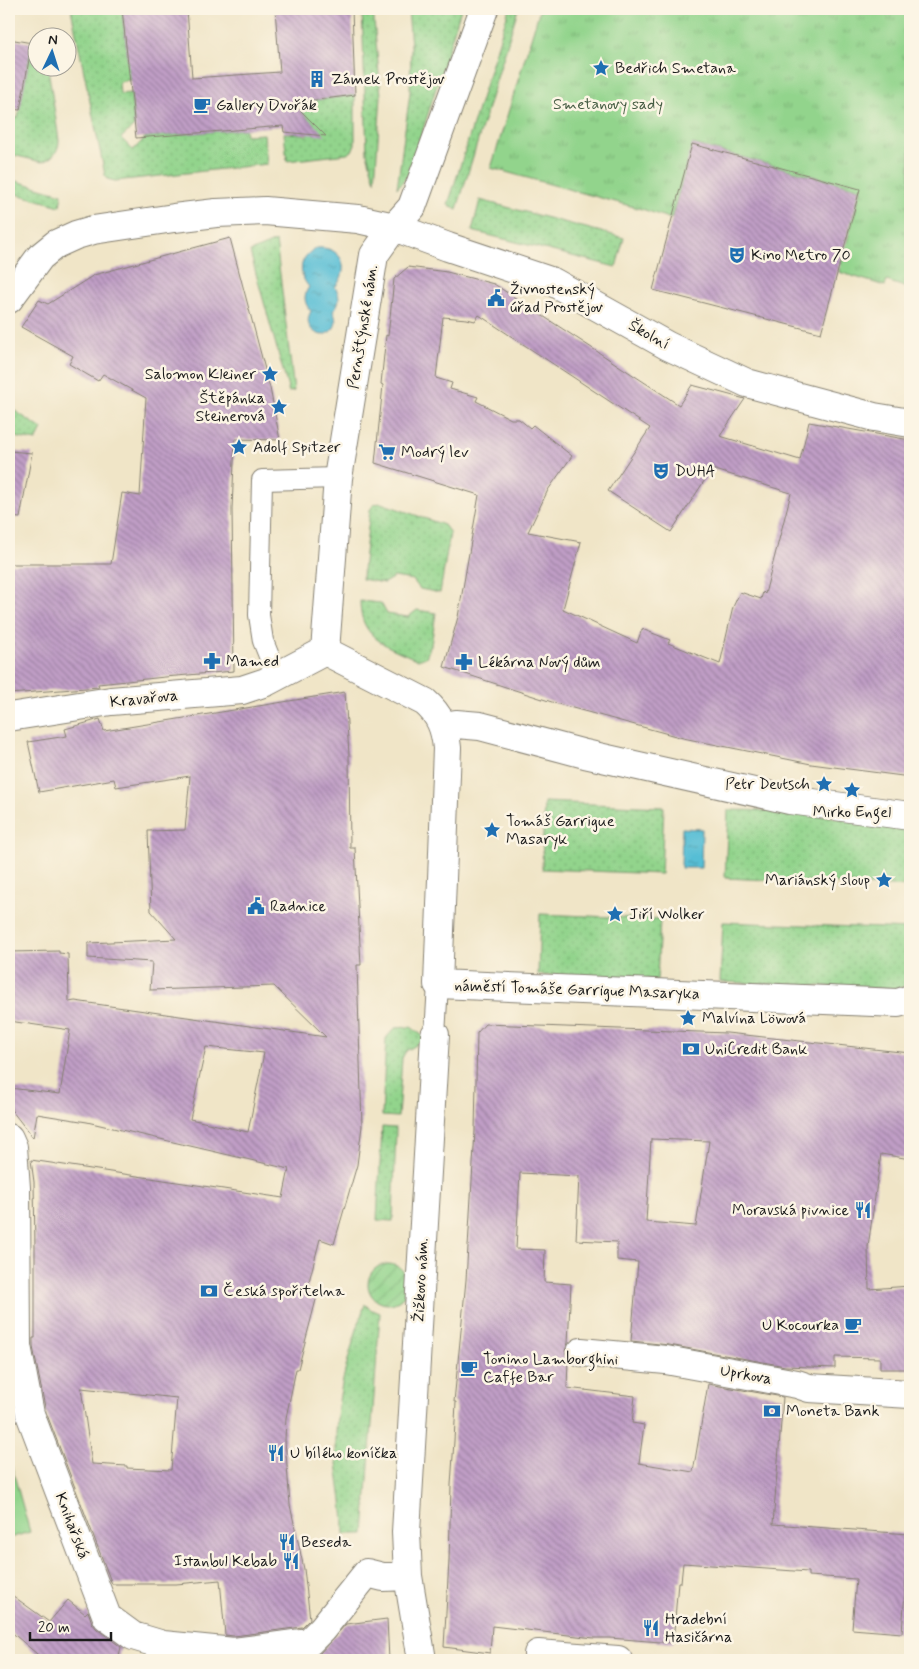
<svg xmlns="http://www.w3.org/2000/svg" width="919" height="1669" font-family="Mynerve,sans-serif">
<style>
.grass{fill:url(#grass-dots);stroke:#577854}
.park{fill:url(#park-tufts);stroke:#577854}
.garden{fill:url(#garden-furrows);stroke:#577854}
.pitch{fill:#92d48c;stroke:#577854}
.water{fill:url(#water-ripples);stroke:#3a6d78}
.building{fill:url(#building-back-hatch);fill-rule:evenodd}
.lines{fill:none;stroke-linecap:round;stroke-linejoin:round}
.pedestrian-casing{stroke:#868072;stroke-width:22}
.minor-casing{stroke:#868072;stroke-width:30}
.pedestrian{stroke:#fff;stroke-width:20}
.minor{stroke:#fff;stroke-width:28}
.labels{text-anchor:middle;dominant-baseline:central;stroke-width:5;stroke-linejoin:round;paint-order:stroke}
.poi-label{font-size:16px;fill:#1c1c1c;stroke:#fcf5e5;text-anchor:start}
.park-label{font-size:16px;fill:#455c43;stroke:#fcf5e5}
.street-label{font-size:16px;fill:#1c1c1c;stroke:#fcf5e5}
</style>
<defs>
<pattern id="grass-dots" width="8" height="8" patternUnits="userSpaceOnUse" patternTransform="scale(1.25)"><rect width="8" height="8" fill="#92d48c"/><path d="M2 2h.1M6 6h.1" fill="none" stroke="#7db578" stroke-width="1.8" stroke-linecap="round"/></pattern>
<pattern id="park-tufts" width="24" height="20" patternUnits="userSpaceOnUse" patternTransform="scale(1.25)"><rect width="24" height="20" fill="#92d48c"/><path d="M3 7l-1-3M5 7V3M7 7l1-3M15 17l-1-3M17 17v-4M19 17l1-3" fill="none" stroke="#7db578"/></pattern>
<pattern id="garden-furrows" width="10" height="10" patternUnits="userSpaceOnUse" patternTransform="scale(1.25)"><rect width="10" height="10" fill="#92d48c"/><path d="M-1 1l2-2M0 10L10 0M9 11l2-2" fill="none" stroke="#7db578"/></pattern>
<pattern id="water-ripples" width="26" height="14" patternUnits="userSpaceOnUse" patternTransform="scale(1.25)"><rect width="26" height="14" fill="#57bed5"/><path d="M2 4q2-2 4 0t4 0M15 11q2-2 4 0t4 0" fill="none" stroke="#479aac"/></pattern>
<pattern id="building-back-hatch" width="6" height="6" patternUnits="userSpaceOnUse" patternTransform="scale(1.25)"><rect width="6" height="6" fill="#c09ec6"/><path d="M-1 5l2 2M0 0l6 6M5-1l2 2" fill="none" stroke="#9b80a0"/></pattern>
</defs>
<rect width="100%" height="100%" fill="#fcf5e5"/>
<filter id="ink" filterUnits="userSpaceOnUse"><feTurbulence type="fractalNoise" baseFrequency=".02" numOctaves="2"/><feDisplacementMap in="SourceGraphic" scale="10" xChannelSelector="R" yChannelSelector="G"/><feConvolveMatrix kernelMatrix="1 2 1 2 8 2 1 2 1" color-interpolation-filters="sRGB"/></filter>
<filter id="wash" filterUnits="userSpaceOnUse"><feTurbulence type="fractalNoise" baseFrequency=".0096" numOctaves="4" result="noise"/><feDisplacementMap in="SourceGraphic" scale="20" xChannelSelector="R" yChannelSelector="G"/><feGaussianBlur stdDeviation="1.12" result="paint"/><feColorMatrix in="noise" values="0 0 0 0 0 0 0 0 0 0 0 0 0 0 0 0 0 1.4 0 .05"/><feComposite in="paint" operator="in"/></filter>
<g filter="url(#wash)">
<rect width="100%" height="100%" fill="#f0e5c7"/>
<path class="grass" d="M71,9H122L130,80L119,82L120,94L131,93L134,126L121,138L133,150L146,137L245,129L246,135L264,134L267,164L115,181L107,179L105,175Z
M362,9H373L381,96L375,181L367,153Z
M408,9H461L409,174L397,188L410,93L411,46Z
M509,9H518L457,209L448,205Z
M32,43L37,44L38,68H48L59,140C59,151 53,158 42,162L9,154V117L18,118Z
M355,95V144L352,151L347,154L287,161L284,133L304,134L306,136L315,125L303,113L302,102Z
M9,179L62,194L60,206L9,192Z
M480,200L624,238L616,267L472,231Z
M276,241L294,391L289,392L250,252Z
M9,407L42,429L36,441L9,436Z
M381,503L444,525L450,533L440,593L420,589L413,580L394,577L384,583L362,579L370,510L374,504Z
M360,601L381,603L387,614L408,617L417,610L436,613L431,645L426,657L418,660C388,646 360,640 360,601Z
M544,802L664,807L661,874L542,869Z
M728,810L791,811L910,829V887L725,878Z
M540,914L660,919L657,980L538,975Z
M723,922L910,929V984L896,989L720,982Z
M411,1027L423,1036V1041L406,1051L402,1058L398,1117L382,1116L386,1038L395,1028Z
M382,1127L396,1128L393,1221L377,1220Z
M365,1304L370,1309L380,1313L364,1534H344C345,1502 335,1471 336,1438C336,1392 351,1348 365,1304Z"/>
<path class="park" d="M540,9H910V289L887,281L885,286L839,272L861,189L693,144L671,219L645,210L491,168Z"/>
<path class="garden" d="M368 1284a20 20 0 1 1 40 0a20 20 0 1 1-40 0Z"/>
<path class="pitch" d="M9,1457L30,1532L9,1538Z"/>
<path class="water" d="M317,248C341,246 352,268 335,287C341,296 340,303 333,311C339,323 335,332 322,335C309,332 305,322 311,311C304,304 303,295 309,287C297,273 299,256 317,248Z
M682,828L702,829L701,868H681Z"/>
<g id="blocks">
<path class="building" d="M122,9H187L192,78L280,72L275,9H352L355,95L293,103L326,136L284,132L283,126L136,138Z
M9,39L32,43L20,110L9,109Z
M692,144L860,189L821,333L653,290Z
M230,238L270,388L280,440L235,439L232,509L234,671L165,677L98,684L99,687L9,694V564H111L122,493L140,496L146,398L103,374L98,381L69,364L73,356L21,327L39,300L48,304L94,275Z
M408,267L447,272L494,284L679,405L692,385L745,399L720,436L800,460L809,422L910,440V777L811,764L683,738L558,704L444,667L458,617L479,495L375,463L383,385L381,384L386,335L388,336L394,279ZM479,315L650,428L608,491L671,532L712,469L791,493L765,594L763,592L761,599L740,592L733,607L720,664L668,643L670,640L642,629L637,643L563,609L581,542L528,532L548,490L572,456L533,425L530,428L519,419H511L476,401L478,397L450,389L452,383L436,378L443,317L467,319L475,321Z
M9,451L32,453L20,518L9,517Z
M345,692L349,755L350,848H355L361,965H357L362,1126L357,1165L334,1244L320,1239L306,1293L317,1296L298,1369H296L286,1418L285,1440L290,1505L304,1569L310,1619L302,1627L234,1636L225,1635L220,1580L176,1584H112L46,1412L33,1347V1338H35V1248L34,1182L31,1160L283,1198L289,1169L87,1122L37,1114L33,1138L9,1107V1088L60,1094L70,1030L9,1021V952L59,951V953L68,954L69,1002L75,1001L326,1037L274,986L150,990L152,962L88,958V943L176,939L151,911L148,831L185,830L190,776L116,787L114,779L39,792L28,742L67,736L65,729L100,719L104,731ZM206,1047L264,1053L248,1132L190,1119ZM81,1388L177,1398L171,1470L127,1468V1466L92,1464Z
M485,1024L727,1033L910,1053V1159L881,1154L868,1247L869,1289L910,1286V1369H880V1358L835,1357V1368L785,1366L669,1345L631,1341L638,1262L617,1260V1242L576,1240L579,1176L520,1173L516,1249L545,1250L544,1282L571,1284L568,1343L565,1351L568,1360L567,1388L635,1396L632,1423L644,1425L639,1463L693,1472L708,1384L783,1397L773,1524L909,1534L902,1633L852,1629L856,1579L808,1576V1572L683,1563L681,1582H678L673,1643L610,1638H594L492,1626L490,1653L444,1647L449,1561L451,1485L454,1441L456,1402H454L466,1280L475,1131L477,1033ZM651,1139L709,1141L696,1226L646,1222Z
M9,1593L49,1622L68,1600L85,1614L88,1611L92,1623L97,1629L121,1647L118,1660H44L9,1630Z
M387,1619L389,1660H290L311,1657L320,1653L346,1624Z"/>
</g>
</g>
<g filter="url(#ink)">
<use href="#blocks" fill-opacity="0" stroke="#868072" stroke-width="1"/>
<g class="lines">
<g class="pedestrian-casing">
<path id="pedestrian" d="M277,676L263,641L259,615L262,480L338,478
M435,1035L438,984"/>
</g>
<g class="minor-casing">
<path id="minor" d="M9,299L40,257L56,244L76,235L93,230L174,218L216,213L265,211L358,219L394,227L448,247L553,282L668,346L747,383L874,417L910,423
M325,651L425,702C440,715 445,728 447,748L438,984L898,1003L910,999
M325,651L338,478L374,255L394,227L412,207L484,9
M9,717L111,701L242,690L266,682L325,651
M444,726L456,724L480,726L585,754L790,800L910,816
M9,1138L13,1147L16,1188L17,1346L30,1414L107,1617L133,1636L163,1645L234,1652L309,1642L322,1629L367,1573L383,1577L408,1576
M581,1352L666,1360L797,1384L809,1388L910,1394
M538,1654L618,1660
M422,1660L408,1576L406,1532L435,1035"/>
</g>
<use href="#pedestrian" class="pedestrian"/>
<use href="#minor" class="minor"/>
</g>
</g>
<defs>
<g id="sight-bare" transform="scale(1.35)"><path d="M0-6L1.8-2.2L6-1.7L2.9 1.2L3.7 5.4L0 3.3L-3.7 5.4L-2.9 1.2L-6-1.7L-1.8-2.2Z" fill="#1f6fb2" stroke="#fcf5e5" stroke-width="2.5" paint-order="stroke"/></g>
<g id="building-bare" transform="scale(1.35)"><path d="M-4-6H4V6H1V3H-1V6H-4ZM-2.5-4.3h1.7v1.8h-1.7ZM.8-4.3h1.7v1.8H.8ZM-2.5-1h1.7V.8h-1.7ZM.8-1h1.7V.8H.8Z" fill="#1f6fb2" stroke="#fcf5e5" stroke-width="2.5" paint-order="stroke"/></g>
<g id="cafe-bare" transform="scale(1.35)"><path d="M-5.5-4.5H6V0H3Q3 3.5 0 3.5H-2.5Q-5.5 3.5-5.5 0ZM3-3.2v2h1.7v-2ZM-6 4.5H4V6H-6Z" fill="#1f6fb2" stroke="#fcf5e5" stroke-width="2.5" paint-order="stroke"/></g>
<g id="theatre-bare" transform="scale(1.35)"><path d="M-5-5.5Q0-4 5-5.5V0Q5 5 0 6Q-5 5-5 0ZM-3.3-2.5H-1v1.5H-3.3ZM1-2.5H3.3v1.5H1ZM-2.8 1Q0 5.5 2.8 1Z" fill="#1f6fb2" stroke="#fcf5e5" stroke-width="2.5" paint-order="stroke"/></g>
<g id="civic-bare" transform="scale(1.35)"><path d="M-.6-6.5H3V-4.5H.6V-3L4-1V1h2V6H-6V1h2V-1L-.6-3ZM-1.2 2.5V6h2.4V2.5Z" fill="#1f6fb2" stroke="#fcf5e5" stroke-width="2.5" paint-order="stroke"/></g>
<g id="supermarket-bare" transform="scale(1.35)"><path d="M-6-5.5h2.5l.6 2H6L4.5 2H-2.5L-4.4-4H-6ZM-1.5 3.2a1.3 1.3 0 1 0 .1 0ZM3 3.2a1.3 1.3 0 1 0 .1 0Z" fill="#1f6fb2" stroke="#fcf5e5" stroke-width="2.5" paint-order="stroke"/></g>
<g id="pharmacy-bare" transform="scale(1.35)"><path d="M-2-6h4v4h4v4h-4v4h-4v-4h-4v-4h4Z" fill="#1f6fb2" stroke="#fcf5e5" stroke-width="2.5" paint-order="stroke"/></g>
<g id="bank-bare" transform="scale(1.35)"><path d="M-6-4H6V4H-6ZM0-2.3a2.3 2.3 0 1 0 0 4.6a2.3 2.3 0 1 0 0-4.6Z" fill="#1f6fb2" stroke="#fcf5e5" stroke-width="2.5" paint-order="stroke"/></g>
<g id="restaurant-bare" transform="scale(1.35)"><path d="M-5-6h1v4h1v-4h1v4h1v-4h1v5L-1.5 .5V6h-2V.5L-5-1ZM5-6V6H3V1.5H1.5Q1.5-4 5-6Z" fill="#1f6fb2" stroke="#fcf5e5" stroke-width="2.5" paint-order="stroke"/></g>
</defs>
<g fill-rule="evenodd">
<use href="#sight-bare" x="601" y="68"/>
<use href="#building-bare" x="317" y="79"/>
<use href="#cafe-bare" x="202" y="105"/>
<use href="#theatre-bare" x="737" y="255"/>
<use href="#civic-bare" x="496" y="298"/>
<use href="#sight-bare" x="270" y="374"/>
<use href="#sight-bare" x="279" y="407"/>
<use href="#sight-bare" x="239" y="447"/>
<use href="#supermarket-bare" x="387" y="452"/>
<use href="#theatre-bare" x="661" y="471"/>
<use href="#pharmacy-bare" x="212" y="661"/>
<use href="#pharmacy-bare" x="464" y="662"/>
<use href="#sight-bare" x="824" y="784"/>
<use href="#sight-bare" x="852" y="790"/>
<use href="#sight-bare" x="492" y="830"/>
<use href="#sight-bare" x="884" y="880"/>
<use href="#civic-bare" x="256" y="906"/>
<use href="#sight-bare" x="615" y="914"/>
<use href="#sight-bare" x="688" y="1018"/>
<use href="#bank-bare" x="691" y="1049"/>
<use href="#restaurant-bare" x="863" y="1210"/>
<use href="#bank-bare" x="209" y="1291"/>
<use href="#cafe-bare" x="853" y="1325"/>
<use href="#cafe-bare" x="469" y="1368"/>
<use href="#bank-bare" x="772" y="1411"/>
<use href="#restaurant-bare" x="276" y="1453"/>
<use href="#restaurant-bare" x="287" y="1542"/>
<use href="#restaurant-bare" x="291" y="1561"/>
<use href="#restaurant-bare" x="651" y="1628"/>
</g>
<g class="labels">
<g class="poi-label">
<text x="615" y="68">Bedřich Smetana</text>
<text x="331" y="79">Zámek Prostějov</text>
<text x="216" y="105">Gallery Dvořák</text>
<text x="751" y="255">Kino Metro 70</text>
<text x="510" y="289">Živnostenský<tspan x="510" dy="18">úřad Prostějov</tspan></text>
<text x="256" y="374" text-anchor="end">Salomon Kleiner</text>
<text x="265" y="398" text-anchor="end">Štěpánka<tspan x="265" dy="18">Steinerová</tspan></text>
<text x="253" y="447">Adolf Spitzer</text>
<text x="401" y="452">Modrý lev</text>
<text x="675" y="471">DUHA</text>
<text x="226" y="661">Mamed</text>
<text x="478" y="662">Lékárna Nový dům</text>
<text x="810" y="784" text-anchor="end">Petr Deutsch</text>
<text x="852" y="812" text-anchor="middle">Mirko Engel</text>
<text x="506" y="821">Tomáš Garrigue<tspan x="506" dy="18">Masaryk</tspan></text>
<text x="870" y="880" text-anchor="end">Mariánský sloup</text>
<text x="270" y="906">Radnice</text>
<text x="629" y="914">Jiří Wolker</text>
<text x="702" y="1018">Malvína Löwová</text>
<text x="705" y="1049">UniCredit Bank</text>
<text x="849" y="1210" text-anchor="end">Moravská pivnice</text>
<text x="223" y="1291">Česká spořitelna</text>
<text x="839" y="1325" text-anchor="end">U Kocourka</text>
<text x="483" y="1359">Tonino Lamborghini<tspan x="483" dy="18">Caffe Bar</tspan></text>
<text x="786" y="1411">Moneta Bank</text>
<text x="290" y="1453">U bílého koníčka</text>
<text x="301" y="1542">Beseda</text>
<text x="277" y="1561" text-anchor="end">Istanbul Kebab</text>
<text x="665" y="1619">Hradební<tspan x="665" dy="18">Hasičárna</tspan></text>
</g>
<g class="park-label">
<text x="608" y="104">Smetanovy sady</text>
</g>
<g class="street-label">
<text transform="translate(363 327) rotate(-81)">Pernštýnské nám.</text>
<text transform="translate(649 335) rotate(29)">Školní</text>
<text transform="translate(144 699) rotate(-6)">Kravařova</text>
<text transform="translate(577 990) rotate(2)">náměstí Tomáše Garrigue Masaryka</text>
<text transform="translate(421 1280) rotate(-87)">Žižkovo nám.</text>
<text transform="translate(746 1375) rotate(10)">Uprkova</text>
<text transform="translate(72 1526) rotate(69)">Knihařská</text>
</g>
</g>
<rect width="919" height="1669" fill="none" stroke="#fcf5e5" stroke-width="30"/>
<g transform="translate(52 52) rotate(4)"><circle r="24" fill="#fcf5e5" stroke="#a29e95"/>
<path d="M0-4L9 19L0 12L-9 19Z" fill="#1f6fb2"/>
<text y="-8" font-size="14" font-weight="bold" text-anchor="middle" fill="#1c1c1c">N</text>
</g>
<path d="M30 1632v8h81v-8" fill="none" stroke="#1c1c1c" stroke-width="2.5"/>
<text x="38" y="1632" font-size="15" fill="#1c1c1c" stroke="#fcf5e5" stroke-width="4" paint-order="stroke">20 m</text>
</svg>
